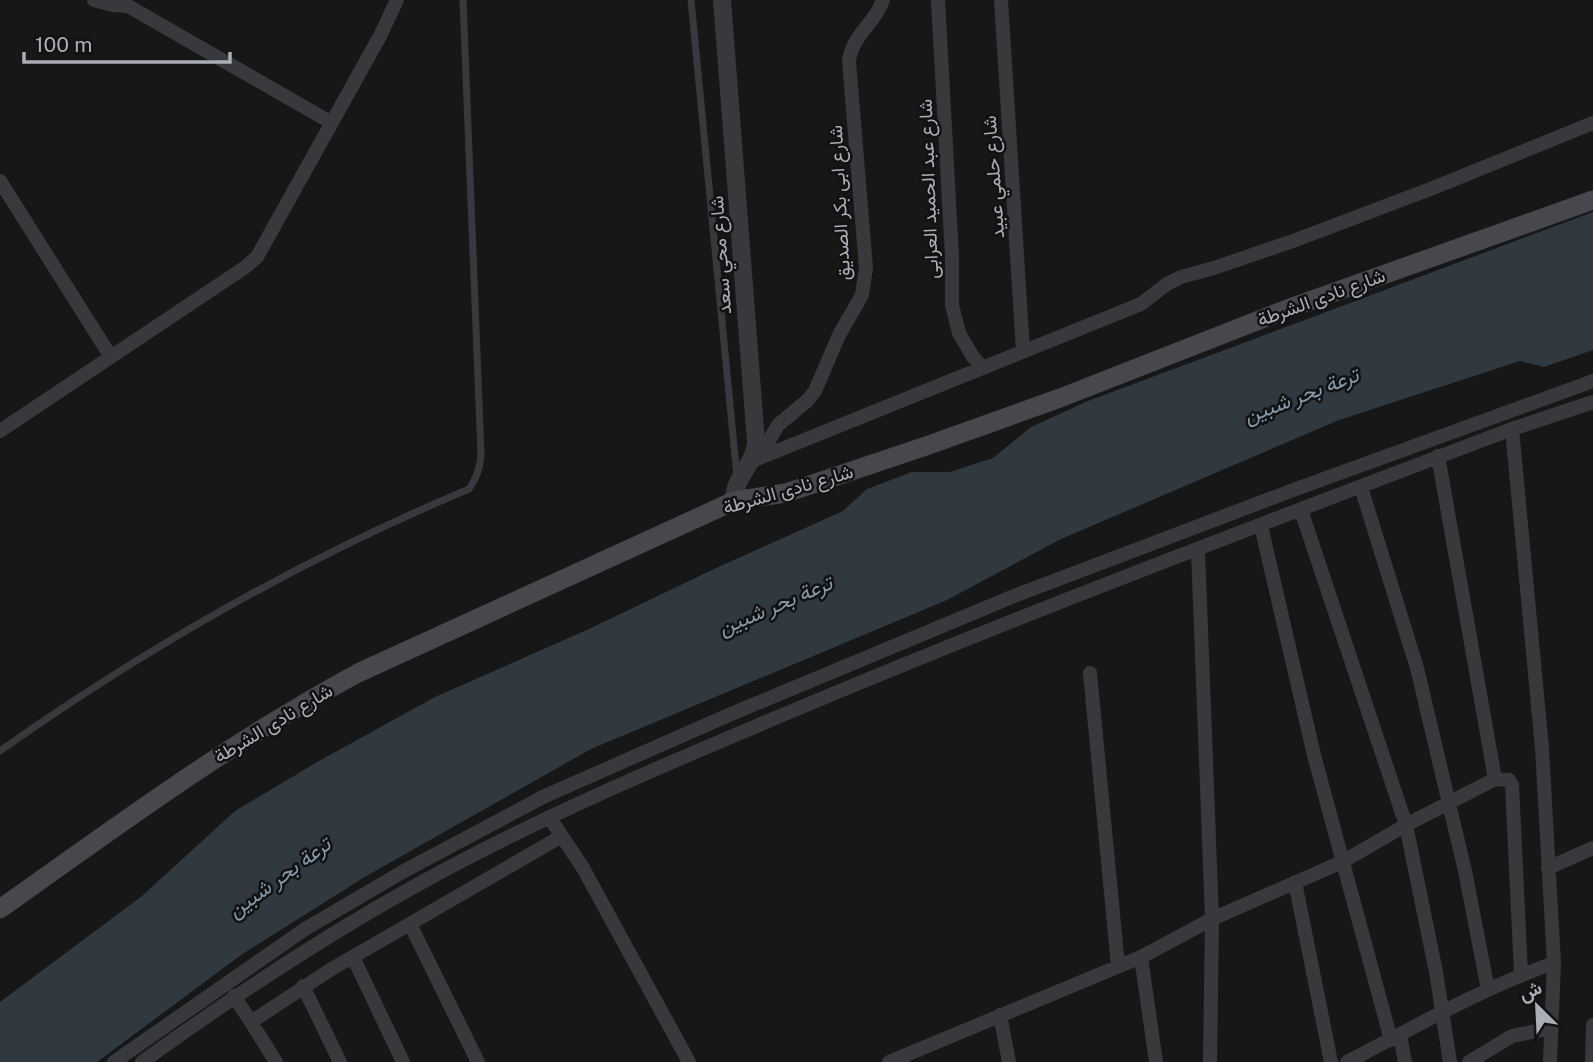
<svg xmlns="http://www.w3.org/2000/svg" width="1593" height="1062" font-family="'Public Sans',Vazirmatn,sans-serif">
<style>
.water{fill:#313940}
.lines{fill:none;stroke-linecap:round;stroke-linejoin:round}
.service{stroke:#38393d;stroke-width:7}
.minor{stroke:#38393d;stroke-width:14}
.tertiary{stroke:#38393d;stroke-width:18}
.secondary{stroke:#46484d;stroke-width:19}
.labels{text-anchor:middle;dominant-baseline:central;stroke-width:5;stroke-linejoin:round;paint-order:stroke}
.street-label{font-size:19px;fill:#aaaeb7;stroke:#121213}
.water-label{font-size:21px;font-style:italic;fill:#859bae;stroke:#121213}
</style>
<rect width="100%" height="100%" fill="#171718"/>
<path class="water" d="M1593,212V350L1544,367L1520,361L1339,420L1061,539L947,600L591,749L363,878L241,955L97,1062H0V1002L142,896L235,811L319,761L435,697L589,629L714,569L843,511L867,489L912,472H950L993,458L1031,427L1088,401Z"/>
<g class="lines">
<path class="service" d="M691,0L737,477
M0,751C146,648 304,558 469,489C477,477 480,468 481,454L463,0"/>
<path class="minor" d="M94,0L112,5L128,6L332,123
M938,0L952,256V305L959,333L973,357L983,368
M1001,0L1023,351
M0,181L111,357
M1512,429L1542,748L1554,963L1550,1062
M0,431L244,268L257,257L380,36L397,0
M1438,456L1495,779L1509,780L1512,785L1521,974
M754,459L767,444L778,425L808,400L815,391L839,335L862,295L866,268L849,61C852,35 875,24 883,0
M752,461L1141,304L1167,284L1181,277L1214,268L1293,241L1433,188L1593,123
M1361,487L1417,668L1465,871L1488,990
M1301,510L1406,825L1436,972L1450,1062
M1261,526L1314,755L1391,1040
M1198,550L1212,919L1210,1062
M1090,673L1118,966
M549,817L583,868L689,1062
M1548,868L1593,848
M1295,882L1331,1062
M410,924L478,1062
M353,957L403,1062
M1141,957L1156,1062
M303,986L340,1062
M234,996L251,1022L330,970L562,836
M1000,1015L1009,1062
M251,1022L276,1062
M1400,1035L1405,1062
M114,1062L305,929L404,871L545,796L731,714L1014,596L1296,489L1593,381
M142,1062C231,998 321,938 417,885C541,816 673,761 804,706C1037,608 1275,519 1512,429L1593,402
M889,1062L1141,957L1212,919L1342,862L1406,825L1495,779
M1347,1062C1415,1027 1482,988 1554,963
M1469,1062L1512,1036L1551,1028
M1592,1062L1593,1025"/>
<path class="tertiary" d="M722,0L756,442C755,465 733,478 734,501"/>
<path class="secondary" d="M0,909C117,826 232,741 358,673L734,501L786,493L926,446L1060,398L1290,308L1593,200"/>
</g>
<g class="labels">
<g class="street-label">
<text transform="translate(993 177) rotate(-94)">شارع حلمي عبيد</text>
<text transform="translate(928 189) rotate(-92)">شارع عبد الحميد العرابى</text>
<text transform="translate(839 203) rotate(-93)">شارع ابى بكر الصديق</text>
<text transform="translate(720 255) rotate(-94)">شارع محي سعد</text>
<text transform="translate(1321 297) rotate(-20)">شارع نادى الشرطة</text>
<text transform="translate(788 489) rotate(-16)">شارع نادى الشرطة</text>
<text transform="translate(273 723) rotate(-31)">شارع نادى الشرطة</text>
</g>
<g class="water-label">
<text transform="translate(1301 395) rotate(-21)">ترعة بحر شبين</text>
<text transform="translate(775 605) rotate(-23)">ترعة بحر شبين</text>
<text transform="translate(279 877) rotate(-36)">ترعة بحر شبين</text>
</g>
</g>
<g transform="translate(1537 1006) rotate(336)" stroke="#121213" stroke-width="5" paint-order="stroke">
<path d="M0-5L12 26L0 18L-12 26Z" fill="#aaaeb7"/>
<text y="-10" font-size="19" font-weight="bold" text-anchor="middle" fill="#aaaeb7">ش</text>
</g>
<path d="M24 52v10h206v-10" fill="none" stroke="#aaaeb7" stroke-width="3.5"/>
<text x="35" y="52" font-size="21" fill="#aaaeb7" stroke="#121213" stroke-width="5" paint-order="stroke">100 m</text>
</svg>
